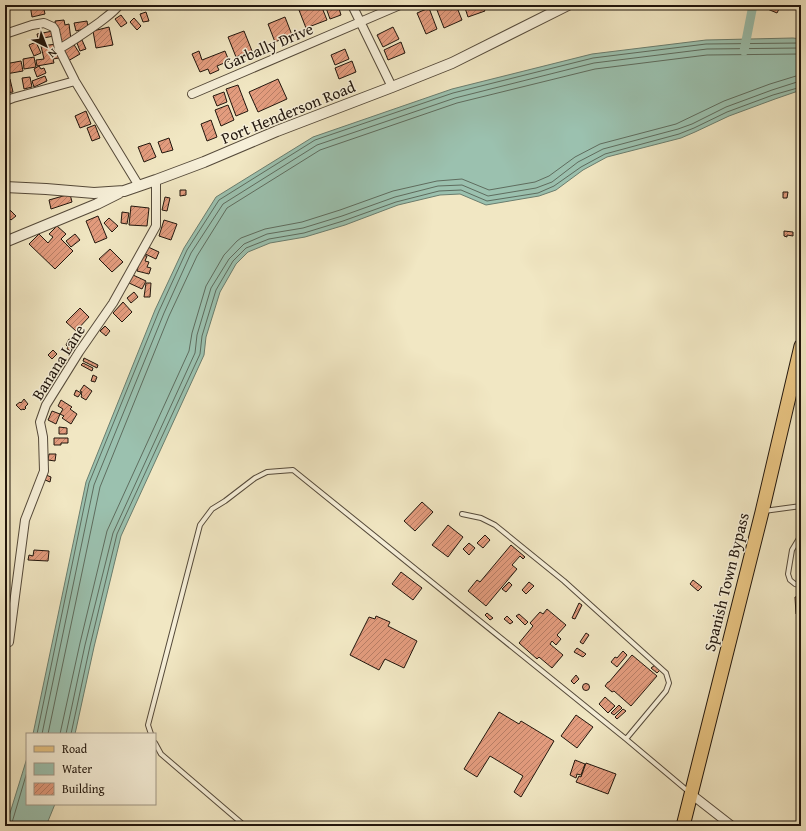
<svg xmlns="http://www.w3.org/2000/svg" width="806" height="831" font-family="'Gentium Book Plus',serif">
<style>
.water{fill:#9bc1af;stroke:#6a7d6e}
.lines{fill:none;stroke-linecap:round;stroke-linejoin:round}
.shore{stroke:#5e6c5e;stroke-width:1}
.canal{stroke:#9bc1af;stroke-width:9}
.building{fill:url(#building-hatch);stroke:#21160d}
.service-casing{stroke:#554a3a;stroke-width:6}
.minor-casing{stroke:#554a3a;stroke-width:10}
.tertiary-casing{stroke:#554a3a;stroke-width:12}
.primary-casing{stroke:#21160d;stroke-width:15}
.service{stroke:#f6efd8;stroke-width:4}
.minor{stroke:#f6efd8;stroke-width:8}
.tertiary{stroke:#f6efd8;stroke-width:10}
.primary{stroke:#e8c482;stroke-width:13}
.labels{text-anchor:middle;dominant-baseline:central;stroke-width:3;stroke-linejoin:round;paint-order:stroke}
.street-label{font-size:16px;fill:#21160d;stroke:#f6efd8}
</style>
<defs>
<pattern id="building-hatch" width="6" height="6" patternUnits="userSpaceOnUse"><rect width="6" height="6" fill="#e39c7e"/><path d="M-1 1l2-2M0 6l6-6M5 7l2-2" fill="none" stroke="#b87e66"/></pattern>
</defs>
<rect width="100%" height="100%" fill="#f1e7c3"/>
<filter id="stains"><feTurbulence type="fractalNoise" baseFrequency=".005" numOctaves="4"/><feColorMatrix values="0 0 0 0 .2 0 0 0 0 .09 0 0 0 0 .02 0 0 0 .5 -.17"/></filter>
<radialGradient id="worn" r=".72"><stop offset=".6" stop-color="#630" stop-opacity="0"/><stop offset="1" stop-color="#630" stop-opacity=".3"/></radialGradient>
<path class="water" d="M793,38L801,39V90L775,99L729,116L695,132L681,138L607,157L583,170L556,190L539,196L486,205L460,194L440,195L398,205L345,225L305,237L270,243L248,252L236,264L220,292L206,337L204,355L121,536L94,647L75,734H33L86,482L155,310L184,248L216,197L313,137L452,89L592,54L706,40Z
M27,758V804H55L46,826H6Z"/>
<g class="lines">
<path class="shore" d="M37,734L89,483L159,311L187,250L219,200L315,140L453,93L593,58L706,44L801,43
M42,734L94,485L164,313L191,253L223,204L317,145L455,98L594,63L707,49L801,48
M48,734L100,487L169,316L197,256L227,208L320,150L457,103L595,69L707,55L801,54
M60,734L80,643L107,531L189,351L192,333L206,286L224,255L237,241L241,238L265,229L302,222L340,210L393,191L437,181L462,179L489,190L535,182L549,176L575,157L600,144L676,124L724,101L770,84L796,76H801
M66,734L85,645L113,533L195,353L197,335L211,288L229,259L244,244L267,234L303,228L342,216L395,197L438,186L462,185L488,196L536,188L552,182L578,162L603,149L678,129L692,124L726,107L772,90L797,82H801
M71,734L90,646L117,534L200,354L202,336L216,290L233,261L246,248L269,239L304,233L343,221L396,202L439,191L461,190L487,201L538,193L554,186L581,167L605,154L679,134L694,128L727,112L773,95L801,87
M11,826L27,772"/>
<path class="canal" d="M744,51L753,5"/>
</g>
<path class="building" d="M30,5H43L45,14L32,17Z
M139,5H145L146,8L141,10Z
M297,5H321L327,20L306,28Z
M325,5H338L341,15L330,19Z
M435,5H456L462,20L444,28Z
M464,5H482L485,11L468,17Z
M766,5H781L777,13L765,8Z
M429,8L437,29L426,34L417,13Z
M146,12L149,21L143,22L140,14Z
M121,15L127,23L121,27L115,19Z
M285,17L292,35L275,42L268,24Z
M134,18L141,26L137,30L130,22Z
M64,20L65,25L69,24L71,40L59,44L55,21Z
M87,21L88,28L76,31L74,23Z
M109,27L113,45L96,48L93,31Z
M393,27L399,39L383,47L377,35Z
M53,31L54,36L38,39L37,34Z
M244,31L252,51L236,57L228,37Z
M82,40L86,49L80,51L77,43Z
M36,42L41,53L34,56L29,45Z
M401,42L405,53L388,60L384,50Z
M73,43L80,54L68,61L62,50Z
M57,44L59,58L53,59L54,63L37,66L36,60L44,59L41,46Z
M345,49L349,59L335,65L331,55Z
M199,51L202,60L225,51L229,61L217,66L219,70L210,74L208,69L200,72L192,54Z
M34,57L36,67L24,69L23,59Z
M21,61L23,71L6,74L5,64Z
M352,61L356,72L339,79L335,68Z
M39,66L41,69L44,68L46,73L37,77L34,69Z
M45,76L47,81L34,87L32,81Z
M30,77L32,87L24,89L22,78Z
M10,79L13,92L5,93V80Z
M278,79L287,99L258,112L249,92Z
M238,85L248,111L236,116L226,89Z
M224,92L227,102L217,106L213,96Z
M228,105L234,120L221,126L215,110Z
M86,111L91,124L80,128L75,116Z
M211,120L217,137L207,141L201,124Z
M95,125L100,138L92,141L87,128Z
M169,138L173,150L162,153L158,142Z
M150,143L156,157L144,162L138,147Z
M180,190H186V195L180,196Z
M783,192H788L787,198H783Z
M70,194L72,202L51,209L49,200Z
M165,197L170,198L167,211L162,210Z
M131,206L149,208L147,226L129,225Z
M9,209L16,216L11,220L5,214V213Z
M122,212L129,213L127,224L121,223Z
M98,216L107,238L95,243L86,221Z
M109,218L118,226L112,232L104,223Z
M164,220L177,224L171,240L159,236Z
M57,226L66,234L61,239L73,251L55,269L29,244L39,234L48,243L53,237L49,234Z
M784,231L793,232V236L787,235V237L784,236Z
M75,234L80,240L71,247L66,241Z
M146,246L159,252L156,259L143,253Z
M110,249L123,262L112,272L99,259Z
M141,255L147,256L145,261L149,262L147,267L151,268L149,274L137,271Z
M133,275L146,281L142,289L129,283Z
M146,283H151L150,297H144Z
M134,292L138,297L131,303L127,298Z
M123,302L132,312L122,322L113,313Z
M80,308L89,317L76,331L66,322Z
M105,326L110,331L106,336L100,331Z
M69,339L75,342L71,351L67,349L68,347L66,345Z
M53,350L57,354L52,359L48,355Z
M84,358L98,365L97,368L83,361Z
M83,363L93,368L92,371L81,365Z
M93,375L97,377L95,382L91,381Z
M84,385L92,391L86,400L81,397L82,395L81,394L82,392L80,391Z
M76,390L81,393L78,397L74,395Z
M24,399L28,404L25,407L26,408L24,410L23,409L21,410L16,405L20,402L21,403Z
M61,400L72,407L70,409L77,414L71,424L62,418L64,416L60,414L63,409L58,406Z
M52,411L60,414L56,424L48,420Z
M59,427L67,428V434H59Z
M54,438H68V443H61V445H54Z
M49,454H56L55,461L48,460Z
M46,475L51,477L50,482L45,480Z
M422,502L433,512L415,531L404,521Z
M448,525L463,537L448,557L432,545Z
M485,535L490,540L483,548L477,543Z
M469,543L475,548L469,555L463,549Z
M511,545L525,557L523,559L520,556L512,565L517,569L486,606L468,591L477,580L480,582Z
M34,550L49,551L48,561L28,560L29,555L33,556Z
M401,572L422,588L413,600L392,584Z
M693,580L702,587L698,591L690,584Z
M509,582L512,585L506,592L502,589Z
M529,582L534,586L526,594L522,590Z
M801,596V614H796L795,597Z
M579,603L582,605L575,619L572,618Z
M547,609L566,625L557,635L561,639L556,645L552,641L550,644L563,655L552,668L539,657L537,659L519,643L533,626L530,623L540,612L543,614Z
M487,613L493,618L490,620L485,615Z
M519,614L528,622L525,625L516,616Z
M376,616L390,622L388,626L417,641L404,668L385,659L379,670L350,655L369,617L375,619Z
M507,616L513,622L510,624L504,619Z
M586,633L589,635L583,644L580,642Z
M577,648L586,654L583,657L574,652Z
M623,651L627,655L617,667L611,662L615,657L617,658Z
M632,655L657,676L631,706L614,691L612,692L605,686L608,682H609Z
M655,665L660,670L657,673L651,668Z
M576,675L579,679L574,684L571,681Z
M582.5 687a3.5 3.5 0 1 1 7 0a3.5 3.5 0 1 1-7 0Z
M605,697L615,706L608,713L599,704Z
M619,705L622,708L614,715L611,713Z
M623,709L626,711L617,719L615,717Z
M499,712L519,724L521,721L554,741L521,797L514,792L523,776L490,756L477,777L464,769Z
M576,715L593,727L577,748L561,736Z
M575,760L585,764L581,775L577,774L576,778L570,775Z
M586,763L616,774L608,794L576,782L579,776L581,777Z
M707,823L719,824L718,826H706Z"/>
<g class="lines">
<g class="service-casing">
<path id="service" d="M764,511L801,506
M462,514L481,518L495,525L564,581L666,673L669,683L666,691L626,739
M801,535L792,550L788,574L790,580L795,584L801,586
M151,734L148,725L200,525L212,509L225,501L255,478L267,472L293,470L626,739L689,792
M155,743L161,754L245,826"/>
</g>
<g class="minor-casing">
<path id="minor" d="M352,5L392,87
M5,34L32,25L44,23L53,27L55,30L59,49L75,81L139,186
M59,49C73,41 86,32 100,22C106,17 114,12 119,5
M192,94L400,5
M5,101L13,98L75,81
M9,642L25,520L44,471L43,437L40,422L46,405L79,352L113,303L156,226V180
M691,794L732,826"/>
</g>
<g class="tertiary-casing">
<path id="tertiary" d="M5,187L46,189L94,193L124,191L156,180L204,162L277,131L392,87L452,63L568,5
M5,242L97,204L119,193"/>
</g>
<g class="primary-casing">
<path id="primary" d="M683,826L762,512L801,346"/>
</g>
<use href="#service" class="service"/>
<use href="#minor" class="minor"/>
<use href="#tertiary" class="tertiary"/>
<use href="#primary" class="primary"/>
</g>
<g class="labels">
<g class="street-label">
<text transform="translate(268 46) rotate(-23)">Garbally Drive</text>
<text transform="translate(288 112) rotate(-22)">Port Henderson Road</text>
<text transform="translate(58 362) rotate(-58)">Banana Lane</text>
<text transform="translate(726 582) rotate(-76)">Spanish Town Bypass</text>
</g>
</g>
<rect width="806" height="831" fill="none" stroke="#f1e7c3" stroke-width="20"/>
<rect x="6" y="6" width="794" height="819" fill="none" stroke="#21160d" stroke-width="2"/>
<rect x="10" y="10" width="786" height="811" fill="none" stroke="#21160d"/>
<rect x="26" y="733" width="130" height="72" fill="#f6efd8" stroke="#a19887"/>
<rect x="34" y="746" width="20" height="6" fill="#e8c482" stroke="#a19887"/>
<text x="62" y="753" font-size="12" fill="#21160d">Road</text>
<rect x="34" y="763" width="20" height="12" fill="#9bc1af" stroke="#a19887"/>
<text x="62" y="773" font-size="12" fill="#21160d">Water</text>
<rect x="34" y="783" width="20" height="12" fill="url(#building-hatch)" stroke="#a19887"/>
<text x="62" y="793" font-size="12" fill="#21160d">Building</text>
<g transform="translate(46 46) rotate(137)" stroke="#f6efd8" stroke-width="3" paint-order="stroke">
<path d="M0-3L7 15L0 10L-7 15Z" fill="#21160d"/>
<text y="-6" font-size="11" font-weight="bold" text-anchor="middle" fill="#21160d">N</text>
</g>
<rect width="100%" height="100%" filter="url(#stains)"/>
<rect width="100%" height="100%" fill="url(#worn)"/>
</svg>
